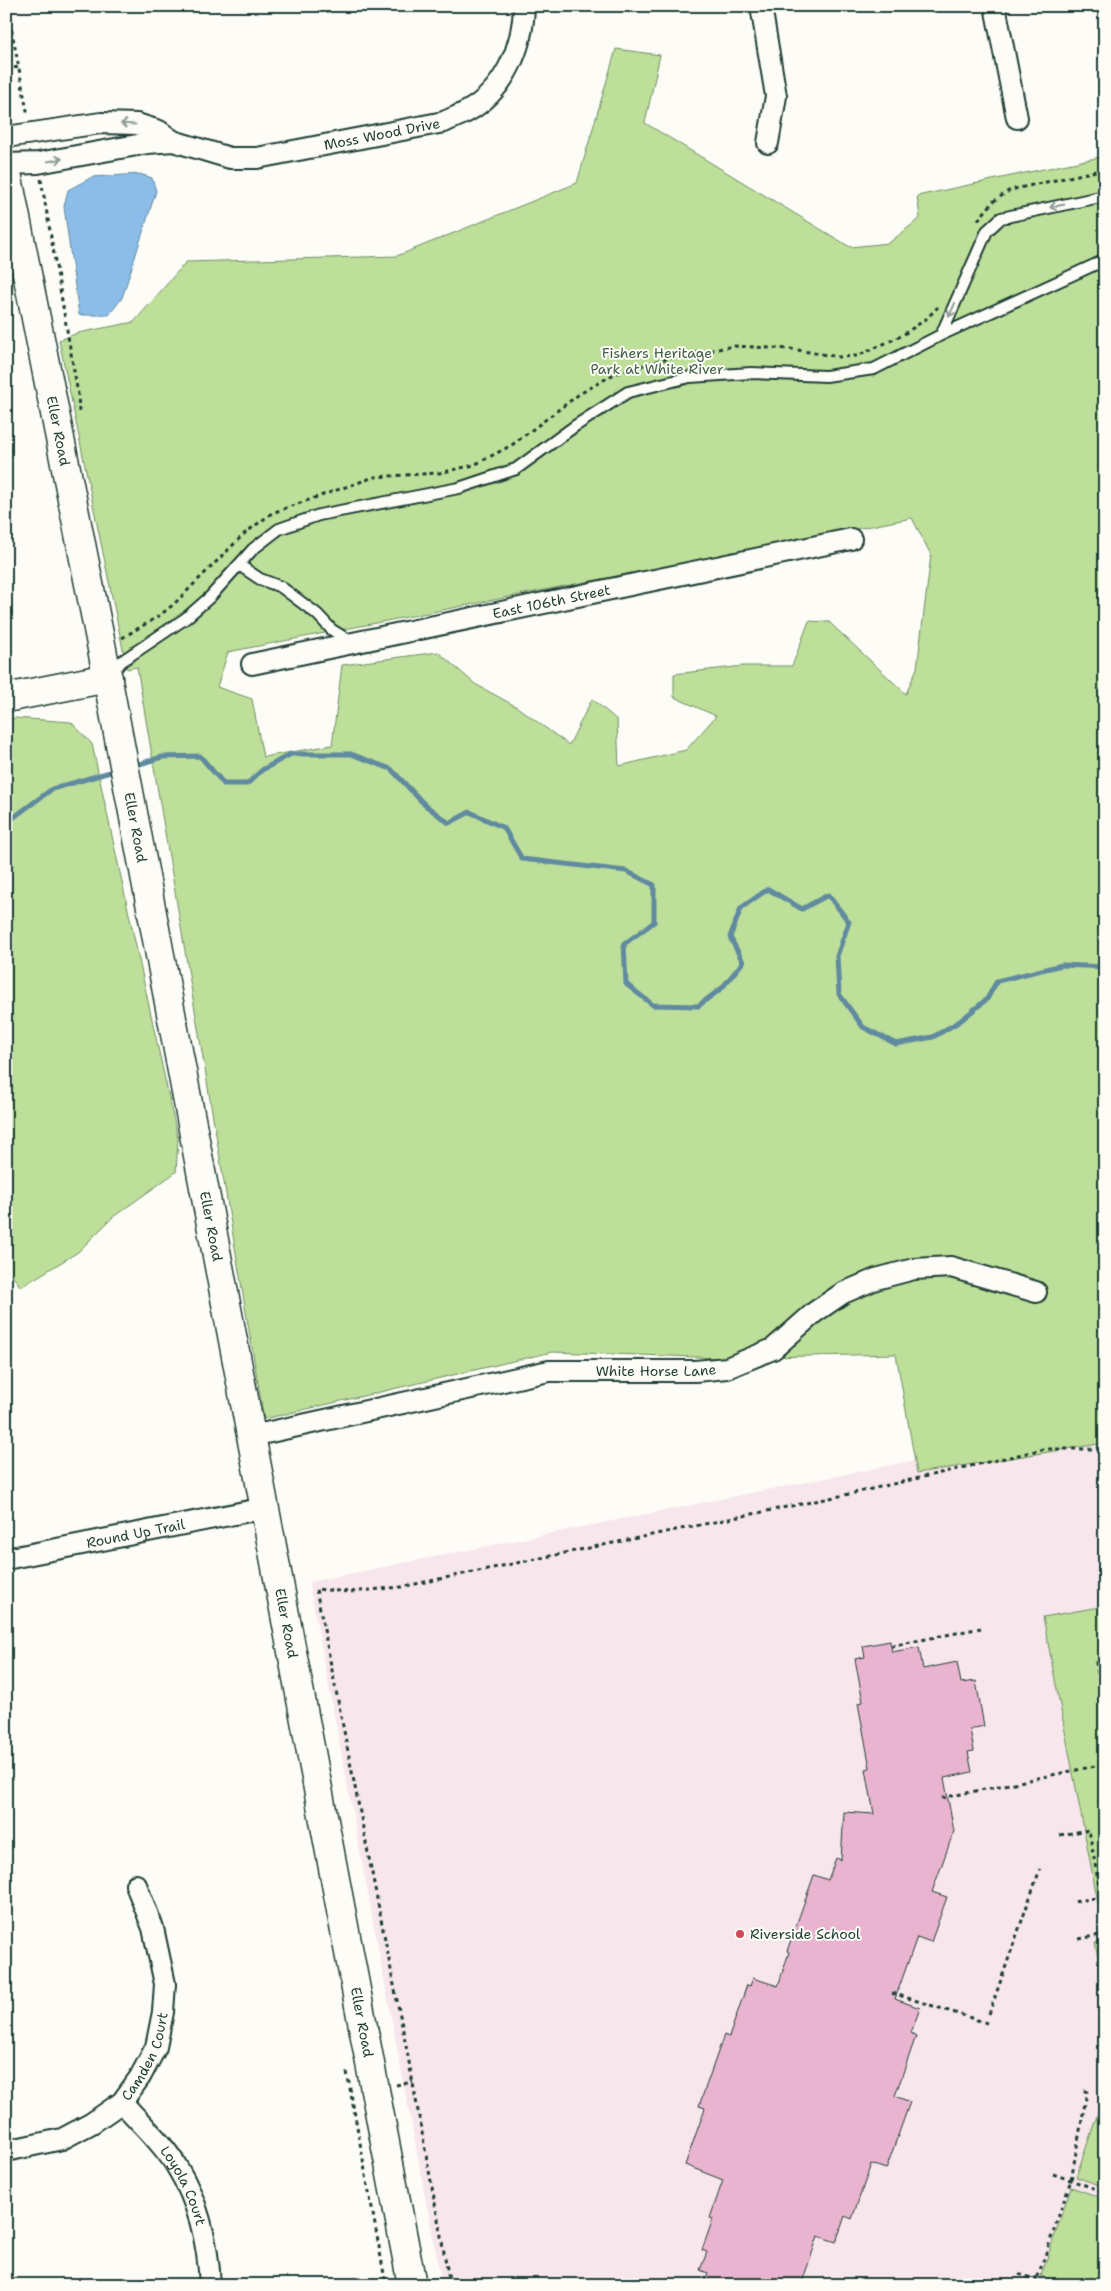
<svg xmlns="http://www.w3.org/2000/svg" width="1111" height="2291" font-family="'Shantell Sans',sans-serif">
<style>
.built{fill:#f7e6eb}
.green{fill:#bddf99;stroke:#6e8e66;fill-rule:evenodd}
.water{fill:#8cbde8;stroke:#608aa0}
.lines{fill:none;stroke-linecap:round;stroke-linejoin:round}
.stream{stroke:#608aa0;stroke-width:5}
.building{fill:#e9b4cf;stroke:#1f3d34}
.lane-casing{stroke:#1f3d34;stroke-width:14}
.street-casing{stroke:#1f3d34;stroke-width:24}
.secondary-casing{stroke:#1f3d34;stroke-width:31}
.path{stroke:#1f3d34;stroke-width:3;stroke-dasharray:4 4;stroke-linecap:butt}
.lane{stroke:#fdfcf7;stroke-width:10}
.street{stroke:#fdfcf7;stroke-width:20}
.secondary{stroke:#fdfcf7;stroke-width:28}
.oneway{stroke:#8e9c96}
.poi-dot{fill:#d1495b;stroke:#fdfcf7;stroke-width:2}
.labels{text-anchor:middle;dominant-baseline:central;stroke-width:4;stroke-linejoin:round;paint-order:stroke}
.street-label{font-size:14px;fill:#1f3d34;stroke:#fdfcf7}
.park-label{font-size:14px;fill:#3f5d48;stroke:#fdfcf7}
.poi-label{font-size:14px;fill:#1f3d34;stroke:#fdfcf7;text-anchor:start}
</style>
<rect width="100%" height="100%" fill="#fdfcf7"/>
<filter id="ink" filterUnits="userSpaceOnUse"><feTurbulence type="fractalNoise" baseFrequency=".02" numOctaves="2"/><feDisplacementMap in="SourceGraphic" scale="10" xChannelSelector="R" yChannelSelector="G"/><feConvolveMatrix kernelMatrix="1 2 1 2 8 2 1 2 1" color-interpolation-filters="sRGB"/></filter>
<g filter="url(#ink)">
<path class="built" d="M1105,1422V2285H442L309,1582Z"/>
<path class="green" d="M616,49L660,55L645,123L850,247L889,243L920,218L917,196L1105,156V1443L917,1473L896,1354L725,1358L552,1352L264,1419L137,667L127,669L59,340L78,333L134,322L186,262L397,256L577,183ZM912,518L931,555L917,668L906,694L829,622L809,621L792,666H743L674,674V697L716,716L686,750L619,766L617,720L592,699L569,745L517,707L475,684L438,652L342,665L332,745L263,757L252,699L217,687L228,652Z
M15,718L71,722L92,744L178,1139L176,1172L113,1217L78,1252L21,1287L6,1268V720Z
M1105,1606V1939L1043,1617Z
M1105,1941V1990L1095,1943Z
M1105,2092V2187L1076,2177Z
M1071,2187L1105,2199V2285H1067L1041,2276Z"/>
<path class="water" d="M140,174L152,178L156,191L122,298L109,315H79L64,207L68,190L92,177Z"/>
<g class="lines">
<path class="stream" d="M133,766L162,757L200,756L224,784H247L262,770L291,754H351L391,769L425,805L449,823L470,812L504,828L522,859L626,871L654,885V922L624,944L626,984L653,1005L698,1006L722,988L743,962L730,937L741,908L768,889L802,909L828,895L849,922L837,956L839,994L863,1027L896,1044L933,1037L960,1021L987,999L997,981L1062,965L1105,967
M6,823L52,789L117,770"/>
</g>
<path class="building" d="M890,1641L892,1652L919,1647L923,1669L957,1662L961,1683L976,1681L984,1726L970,1729L974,1751L968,1752L972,1772L944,1778L954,1831L932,1892L947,1897L931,1942L917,1937L895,1999L920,2008L911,2033L916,2036L895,2096L910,2102L886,2169L871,2164L852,2219L845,2216L836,2242L818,2236L801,2285H703L708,2273L700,2270L707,2252L702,2250L713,2219L710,2218L723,2180L685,2165L705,2108L699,2106L724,2035L729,2037L747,1985L750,1986L753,1978L778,1986L789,1952L787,1951L814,1875L828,1880L836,1858L841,1860L844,1812L874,1814L866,1769L870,1768L858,1703L863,1702L855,1659L865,1657L863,1646Z"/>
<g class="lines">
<g class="lane-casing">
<path id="lane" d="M941,335L987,231L1001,218L1105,196
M239,565L260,579L281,587L317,614L332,630L350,641
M110,675L122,661L186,618L210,597L253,549L279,529L319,515L459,488L516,469L575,426L628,392L690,377L751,373L826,376L874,369L941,335L1105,260"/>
</g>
<g class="street-casing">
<g id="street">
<path d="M761,6L776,96L768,143"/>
<path d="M995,6L1017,118"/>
<path id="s1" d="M6,137L101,123L137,124L159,131L173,141L230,158H257L444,122C452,118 461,115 468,111C505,90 523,47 524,6"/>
<path d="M6,164L38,163L148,143L173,141"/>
<path id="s2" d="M252,664L851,539"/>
<path id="s3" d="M252,1436L549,1371H695L727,1368L773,1349L815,1312L843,1293L876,1279L914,1269L951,1267L1036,1292"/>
<path id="s4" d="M6,1559L265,1508"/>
<path id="s5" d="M122,2102C140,2123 163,2143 177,2167C199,2203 208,2243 210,2285"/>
<path id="s6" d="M6,2151L62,2139L92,2123L122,2102L140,2077L156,2047L163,2012L165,1984L153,1928L136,1885"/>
</g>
</g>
<g class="secondary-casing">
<g id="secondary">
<path id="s7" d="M6,168L102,649L412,2285"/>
<path d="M6,698L108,678"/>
</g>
</g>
<path class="path" d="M7,6L28,116
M6,69L19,67
M41,179L78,394L79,412
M978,220L994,201L1010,190L1105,169
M122,638L159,616L174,604L244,534L272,513L374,477L439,473L474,465L512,445L578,395L614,374L661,360L734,346L791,349L839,357L857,356L901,336L926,319L938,307
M891,1646L981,1628
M1105,1661L1096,1663L1105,1712
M942,1798L1105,1764
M1060,1835L1089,1830L1101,1897L1073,1902
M1079,1939L1105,1934
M892,1993L987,2023
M989,2014L1040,1869
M347,2072L386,2285
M396,2085L413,2082
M1053,2174L1105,2192
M1019,2274L1052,2285
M450,2285L407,2051L316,1589L350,1592L401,1587L854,1493L1044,1449H1105
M1035,2285L1071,2180L1087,2092L1083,2090"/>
<use href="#lane" class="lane"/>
<use href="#street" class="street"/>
<use href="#secondary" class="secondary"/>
</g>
<defs><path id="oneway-shaft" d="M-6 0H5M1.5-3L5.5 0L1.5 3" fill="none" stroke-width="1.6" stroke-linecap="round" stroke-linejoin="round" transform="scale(1.25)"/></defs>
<g class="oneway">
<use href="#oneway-shaft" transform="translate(128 124) rotate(-177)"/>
<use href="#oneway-shaft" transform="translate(55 160) rotate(-11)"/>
<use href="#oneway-shaft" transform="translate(1057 206) rotate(168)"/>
<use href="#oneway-shaft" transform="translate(952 310) rotate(114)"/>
</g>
</g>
<circle class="poi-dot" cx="740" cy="1934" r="5"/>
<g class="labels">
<g class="street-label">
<text stroke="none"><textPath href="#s1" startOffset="386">Moss Wood Drive</textPath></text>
<text stroke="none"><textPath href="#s7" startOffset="268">Eller Road</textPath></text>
<text stroke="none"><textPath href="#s2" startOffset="306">East 106th Street</textPath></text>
<text stroke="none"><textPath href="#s7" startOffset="672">Eller Road</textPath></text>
<text stroke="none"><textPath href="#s7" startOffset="1078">Eller Road</textPath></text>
<text stroke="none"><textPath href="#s3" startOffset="411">White Horse Lane</textPath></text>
<text stroke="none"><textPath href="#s4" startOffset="132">Round Up Trail</textPath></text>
<text stroke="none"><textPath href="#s7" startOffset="1482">Eller Road</textPath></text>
<text stroke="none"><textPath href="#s7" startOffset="1888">Eller Road</textPath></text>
<text stroke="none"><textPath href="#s6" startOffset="180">Camden Court</textPath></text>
<text stroke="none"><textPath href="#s5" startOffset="105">Loyola Court</textPath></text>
</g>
<g class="park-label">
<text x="657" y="353">Fishers Heritage<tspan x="657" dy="16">Park at White River</tspan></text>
</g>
<g class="poi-label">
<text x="750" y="1934">Riverside School</text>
</g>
</g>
<rect width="1111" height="2291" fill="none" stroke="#fdfcf7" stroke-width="25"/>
<rect x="12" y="12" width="1086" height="2266" fill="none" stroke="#1f3d34" stroke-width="2" filter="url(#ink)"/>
</svg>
